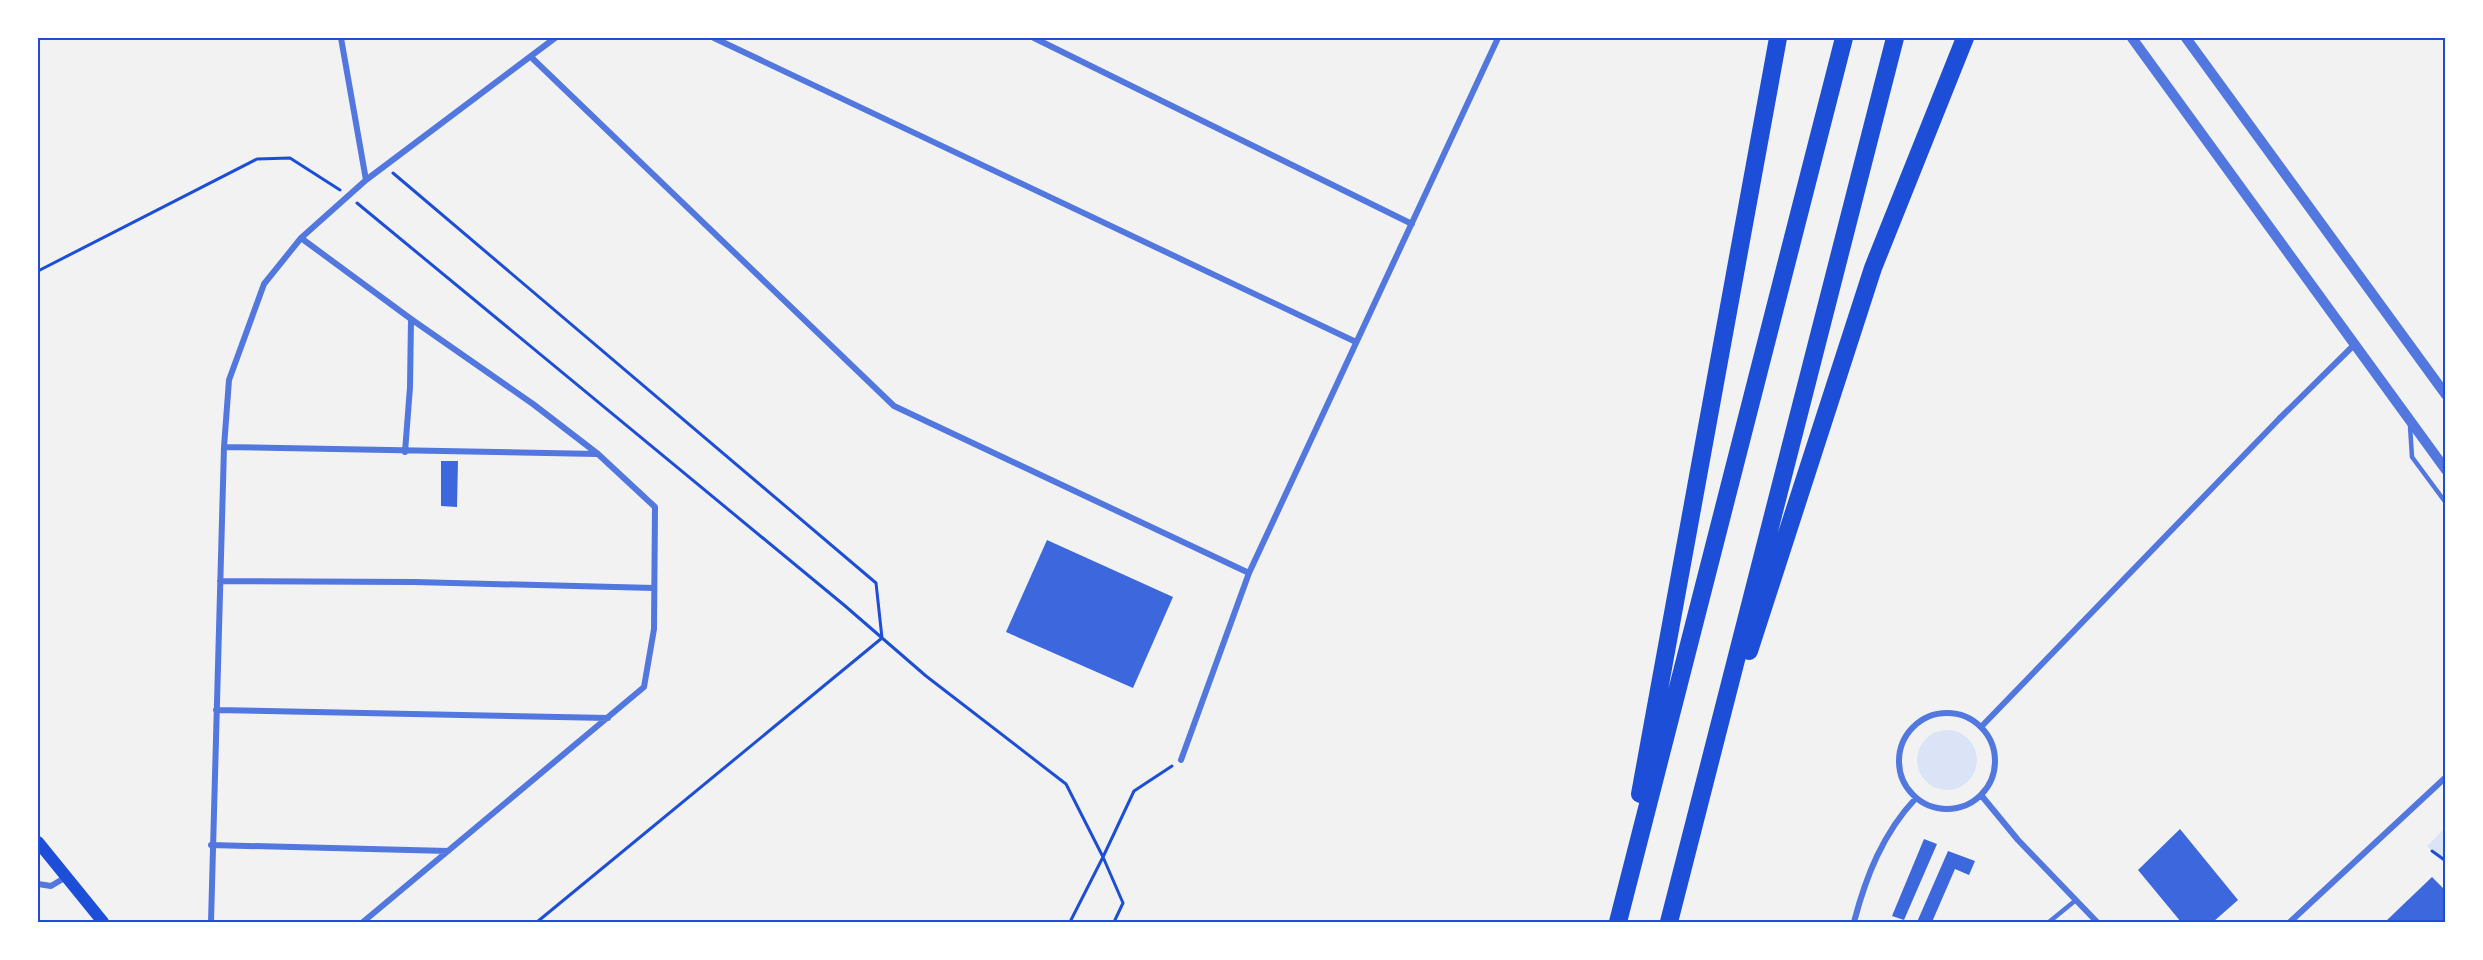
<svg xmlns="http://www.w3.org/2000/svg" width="2483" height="960" font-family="'DejaVu Sans',sans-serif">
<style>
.green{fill:#dbe4f7}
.building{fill:#3d67dc}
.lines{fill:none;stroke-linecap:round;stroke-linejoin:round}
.path{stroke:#1d4ed8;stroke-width:3}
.service{stroke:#5277de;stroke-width:4.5}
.minor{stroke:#5277de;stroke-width:6}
.tertiary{stroke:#5277de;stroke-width:10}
.secondary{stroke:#1d4ed8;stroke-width:12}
.motorway{stroke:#1d4ed8;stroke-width:18}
.neatline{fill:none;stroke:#1d4ed8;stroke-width:2}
</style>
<rect width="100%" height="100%" fill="#f2f2f2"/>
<path class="green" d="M1917 760a30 30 0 1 1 60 0a30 30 0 1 1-60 0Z
M2445,828V865L2427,846Z"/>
<path class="building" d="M441,461H458L457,507L441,506Z
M1047,540L1173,597L1133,688L1006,632Z
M2180,829L2238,900L2213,922H2181L2138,870Z
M1924,839L1937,844L1904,920L1892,916Z
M1948,851L1975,861L1969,875L1955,869L1932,922H1917Z
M2432,877L2446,891V922H2385Z"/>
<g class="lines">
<path class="path" d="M393,173L876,583L882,638L537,922
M357,203L844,605L926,676L1066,784L1103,857L1070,922
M38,271L257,159L290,158L340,190
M2432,851L2446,861
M1114,922L1123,903L1103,857L1134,791L1172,766"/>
<path class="service" d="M2410,426L2412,457L2446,503
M2049,922L2076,900"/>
<path class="minor" d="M341,38L366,180
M714,38L1356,342
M1034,38L1412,224
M531,57L894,406L1249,573
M301,238L411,319L533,404L598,454L655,507L654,629L644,687L363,922
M224,447L597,454
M405,452L410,387L411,319
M220,581L414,582L654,588
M216,710L608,718
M1899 761a48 48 0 1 1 96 0a48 48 0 1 1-96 0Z
M1981,727L2279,419L2355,344
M1181,760L1249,573L1498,38
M1981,795L2018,840L2097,922
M211,845L448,851
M38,884L51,886L66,877
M211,922L224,447L229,380L264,284L301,238L366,180L555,38
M1854,922C1866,876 1883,833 1916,798
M2290,922L2446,777"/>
<path class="tertiary" d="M2132,38L2446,470
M2186,38L2446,395"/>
<path class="secondary" d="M38,842L103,922"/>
<path class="motorway" d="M1749,651L1873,268L1965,38
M1640,794L1778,38
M1618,922L1844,38
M1669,922L1895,38"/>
</g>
<rect width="2483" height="960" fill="none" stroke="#ffffff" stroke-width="78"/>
<rect x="39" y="39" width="2405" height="882" class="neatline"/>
</svg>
